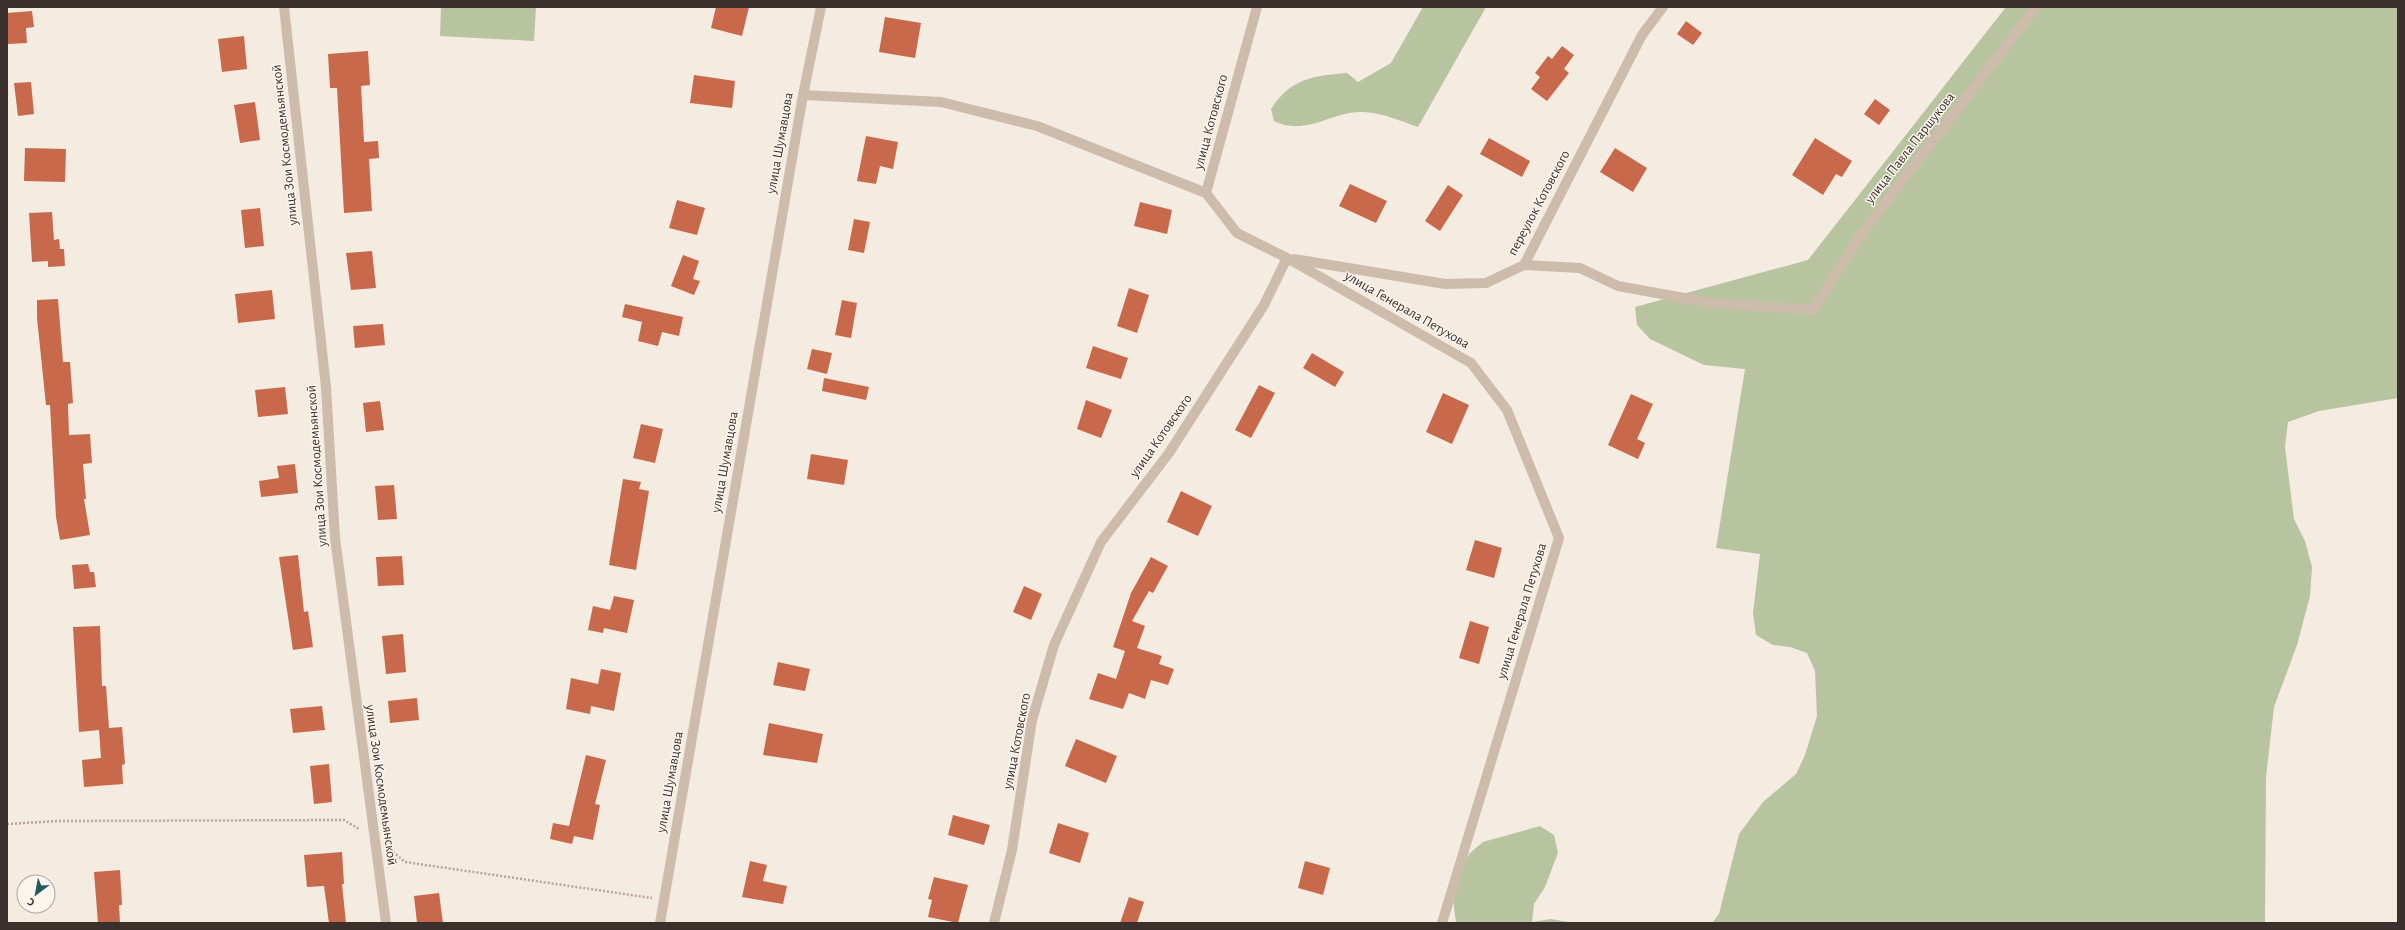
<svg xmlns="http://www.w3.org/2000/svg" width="2405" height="930" font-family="'Alegreya Sans',sans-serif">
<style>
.green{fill:#b8c4a0}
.building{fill:#c8694b}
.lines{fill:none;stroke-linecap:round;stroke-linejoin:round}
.path{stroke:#b9a596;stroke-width:2.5;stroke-dasharray:2 2;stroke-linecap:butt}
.minor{stroke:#cdbbac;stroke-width:10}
.labels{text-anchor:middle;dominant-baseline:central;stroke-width:3;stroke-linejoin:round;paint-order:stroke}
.street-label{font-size:14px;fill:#3b302b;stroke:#fbf5ee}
</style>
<rect width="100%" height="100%" fill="#f4ebe1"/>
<path class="green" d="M441,7H536L534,41L440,36Z
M1423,7H1486L1418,127C1401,121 1383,113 1364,112C1333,110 1306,137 1274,121L1271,109C1291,78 1313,76 1347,73L1358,82L1391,63Z
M2006,7H2398V398L2319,411L2288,422L2285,447L2294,519L2305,541L2312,567L2310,596L2297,645L2274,707L2266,777L2265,923H1712L1719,914L1739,834L1763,802L1796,774L1805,755L1817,716L1815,671L1807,653L1790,647L1773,645L1756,635L1753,613L1760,554L1716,548L1745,369L1704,365L1650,339L1637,325L1635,307L1808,260Z
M1540,826L1554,835L1558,853L1545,887L1534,904L1532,922L1551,919L1574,923H1456L1452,891L1458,872L1470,853L1483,842Z"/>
<path class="building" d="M716,7H749L742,36L711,28Z
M32,11L34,27L26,28L27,43L8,44L7,13Z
M885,17L921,23L915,58L879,52Z
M1686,21L1702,33L1693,45L1677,34Z
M244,36L247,69L222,72L218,39Z
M1562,46L1574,55L1564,69L1569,73L1547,101L1531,89L1540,77L1535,73L1548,56L1552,59Z
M368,51L370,85L361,86L364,142L378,141L379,158L369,159L372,211L344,213L337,88H330L328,54Z
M694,75L735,81L732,108L690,103Z
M31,82L34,114L18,116L14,83Z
M1875,99L1890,110L1879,125L1864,114Z
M255,102L260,140L240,143L234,105Z
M866,136L898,142L893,169L880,166L876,184L857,181Z
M1489,138L1530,161L1522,177L1480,154Z
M1815,138L1852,161L1842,177L1836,174L1823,195L1792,175Z
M25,148L66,149L65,182L24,181Z
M1615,148L1647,168L1633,192L1600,172Z
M1350,184L1387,201L1376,223L1339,206Z
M1448,185L1463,195L1440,231L1425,221Z
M677,200L705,208L697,235L669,228Z
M1140,202L1172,210L1167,234L1134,226Z
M260,208L264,246L245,248L241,210Z
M52,212L54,240L59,239L60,249H64L65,266L48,267V261L32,262L29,213Z
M854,219L870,222L864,253L848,250Z
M372,251L376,288L351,290L346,253Z
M683,255L699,261L693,279L700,281L694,295L671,286Z
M1129,288L1149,295L1137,333L1117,326Z
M272,290L275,319L238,323L235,294Z
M58,299L63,362H70L73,403L68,404L69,435L90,434L92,463L83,464L86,499H84L90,535L60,540L56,517L50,405H46L37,318V300Z
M842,300L857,303L851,338L835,335Z
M625,304L683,317L679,336L662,332L658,346L638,341L642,322L622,317Z
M383,324L385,345L355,348L353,326Z
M1093,346L1128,358L1121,379L1086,368Z
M812,349L832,353L827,374L807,369Z
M1312,353L1344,372L1335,387L1303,368Z
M824,378L869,387L866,400L822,391Z
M1259,385L1275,393L1251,438L1235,430Z
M285,387L288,414L258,417L255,390Z
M1443,393L1469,405L1452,444L1426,432Z
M1631,394L1653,404L1637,439L1645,443L1638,459L1608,445Z
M1086,400L1112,410L1101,438L1077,429Z
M380,401L384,430L366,432L363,403Z
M641,424L663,429L655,463L633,458Z
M811,454L848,460L844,485L807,479Z
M295,464L298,493L261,497L259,481L279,478L277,466Z
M623,479L641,482L639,489L649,491L636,570L609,565Z
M394,485L397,519L378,520L375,486Z
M1181,491L1212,506L1198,536L1167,522Z
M1475,540L1502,548L1494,578L1466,570Z
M298,555L304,612L308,611L313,647L293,650L279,557Z
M402,556L404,585L378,586L376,557Z
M1151,557L1168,566L1153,593L1149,591L1132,621L1145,626L1137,648L1162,656L1159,664L1174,669L1168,685L1151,680L1145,699L1129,693L1123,709L1089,699L1098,673L1116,679L1125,651L1113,647L1131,593Z
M88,564L90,572H94L96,587L74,589L72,565Z
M1024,586L1042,594L1031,620L1013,612Z
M614,596L634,600L627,633L604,628L603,633L588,630L593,606L610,610Z
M1470,621L1489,627L1479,664L1459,658Z
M100,626L102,686H106L109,728L122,727L125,764L122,765L123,784L84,787L82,760L101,758L99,730L79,732L73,627Z
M403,634L406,672L386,674L382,636Z
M778,662L810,669L805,691L773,685Z
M601,669L621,673L614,711L591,706L590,714L566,709L571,678L598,684Z
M417,698L419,720L390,723L388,701Z
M322,706L325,730L293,733L290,709Z
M769,723L823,734L817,763L763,755Z
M1076,739L1117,756L1106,783L1065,766Z
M586,755L606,760L595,804L600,805L593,840L574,836L572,844L550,839L553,823L569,826Z
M329,764L332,802L314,804L310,766Z
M953,815L990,825L984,845L948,835Z
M1058,823L1089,833L1080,863L1049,853Z
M342,852L344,884H342L346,923H329L324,886L307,887L304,855Z
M750,861L767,865L763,881L787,886L783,904L742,897Z
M1305,861L1330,868L1323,895L1298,888Z
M120,870L122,905H119L120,923H98L94,872Z
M934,877L968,885L958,923L928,917L932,900L928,899Z
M439,893L443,923H417L414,896Z
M1129,897L1144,902L1137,923H1120Z"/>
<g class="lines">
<path class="path" d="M7,824L59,821L344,820L359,829
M390,849L405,862L652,898"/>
<path class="minor" d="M284,7L326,387L335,538L386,923
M803,95L941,102L1037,126L1206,193
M1287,258L1471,363L1507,410L1559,538L1442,923
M1294,259L1445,284L1486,283L1524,265L1642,35L1663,7
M1524,265L1580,268L1618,286L1712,303L1813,310L1862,233L2036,7
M660,923L803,95L821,7
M994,923L1012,850L1032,720L1054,645L1101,542L1169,453L1264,305L1287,258L1237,233L1206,193L1257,7"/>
</g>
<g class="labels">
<g class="street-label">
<text transform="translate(1211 122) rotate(-75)">улица Котовского</text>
<text transform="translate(780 143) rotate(-80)">улица Шумавцова</text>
<text transform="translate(285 145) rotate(-96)">улица Зои Космодемьянской</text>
<text transform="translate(1910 148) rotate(-52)">улица Павла Паршукова</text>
<text transform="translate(1539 203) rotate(-62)">переулок Котовского</text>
<text transform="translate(1407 310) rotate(30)">улица Генерала Петухова</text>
<text transform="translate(1161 436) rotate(-55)">улица Котовского</text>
<text transform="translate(725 462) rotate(-80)">улица Шумавцова</text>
<text transform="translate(317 466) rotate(-94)">улица Зои Космодемьянской</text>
<text transform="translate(1522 611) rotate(-73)">улица Генерала Петухова</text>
<text transform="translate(1017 741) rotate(-79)">улица Котовского</text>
<text transform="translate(670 782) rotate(-80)">улица Шумавцова</text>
<text transform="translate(381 785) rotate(82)">улица Зои Космодемьянской</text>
</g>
</g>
<rect width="2405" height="930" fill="none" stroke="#3b302b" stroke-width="16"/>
<g transform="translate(36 894) rotate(212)"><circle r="19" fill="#fbf5ee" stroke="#aea6a0"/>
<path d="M0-3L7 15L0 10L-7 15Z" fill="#1f5a5e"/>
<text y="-6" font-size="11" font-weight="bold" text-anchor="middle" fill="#3b302b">С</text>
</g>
</svg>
